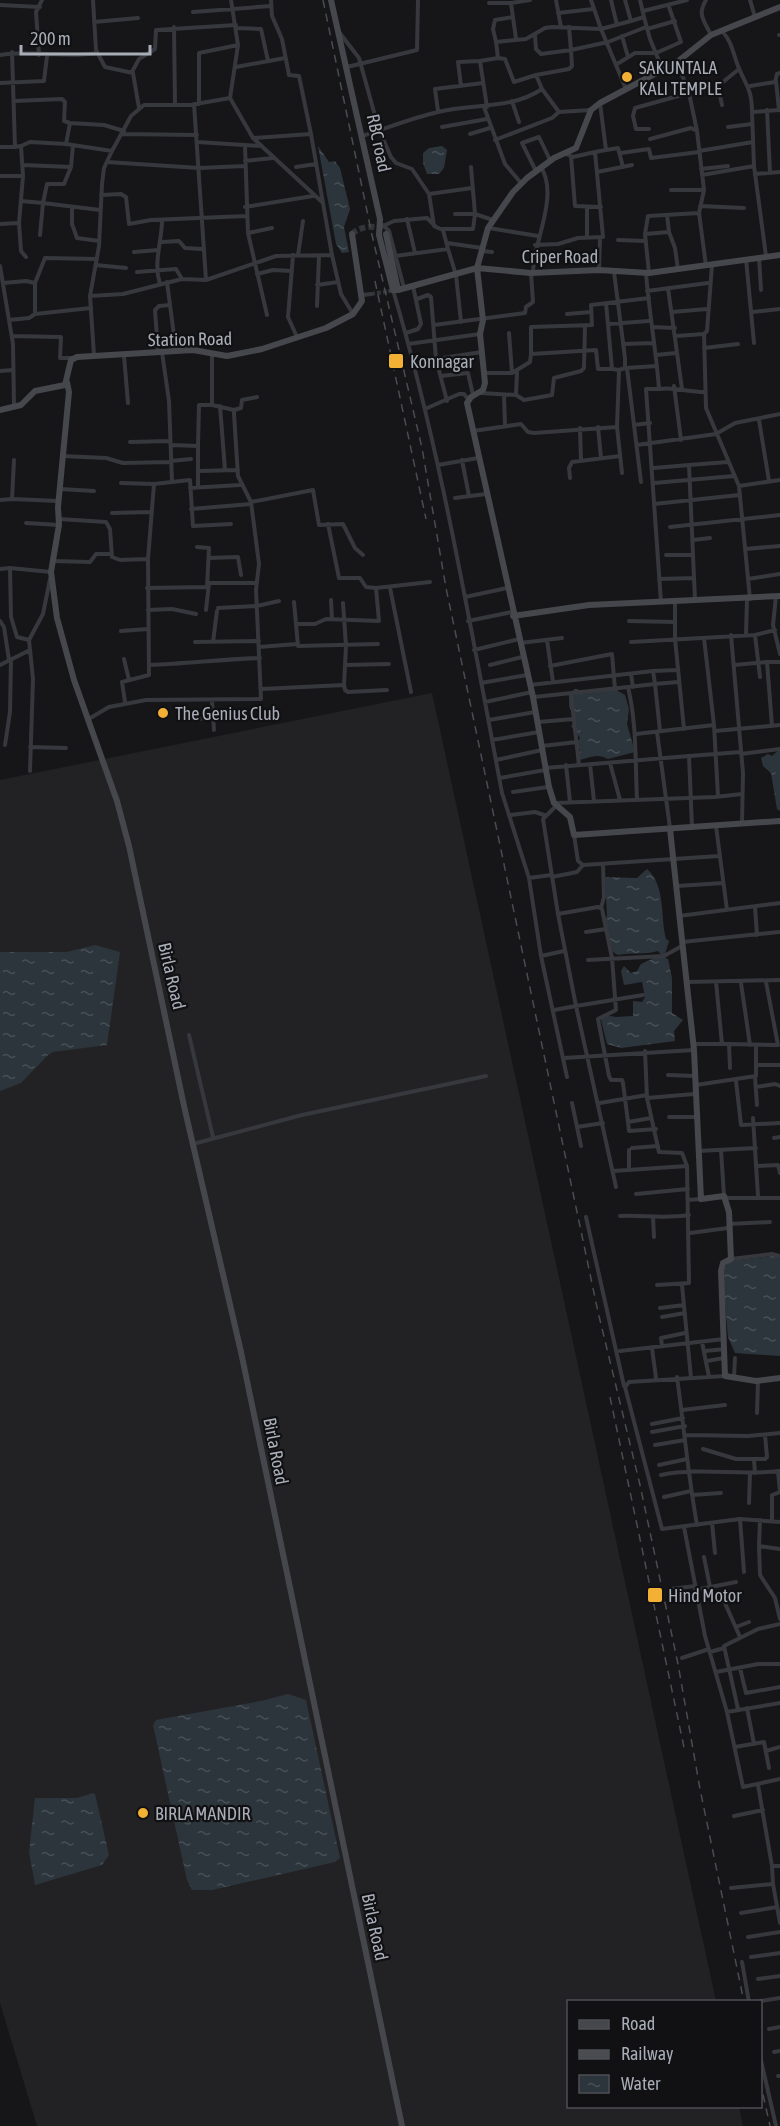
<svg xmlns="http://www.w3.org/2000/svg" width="780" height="2126" font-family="'Asap Condensed',sans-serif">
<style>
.built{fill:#222225}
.water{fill:url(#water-ripples)}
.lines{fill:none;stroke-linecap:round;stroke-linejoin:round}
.street-tunnel{stroke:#333438;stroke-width:4;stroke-dasharray:4 2;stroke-linecap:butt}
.secondary-tunnel{stroke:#333438;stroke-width:6;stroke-dasharray:6 3;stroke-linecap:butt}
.street{stroke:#37383d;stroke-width:4}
.secondary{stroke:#45474d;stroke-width:6}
.rail{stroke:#4a4c52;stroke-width:1.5;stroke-dasharray:8 6;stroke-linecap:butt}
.poi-dot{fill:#f2b134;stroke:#111113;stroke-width:2}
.labels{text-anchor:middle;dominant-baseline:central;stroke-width:4.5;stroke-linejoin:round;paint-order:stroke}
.poi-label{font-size:18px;fill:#a8adb8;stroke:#111113;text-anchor:start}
.street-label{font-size:18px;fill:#a8adb8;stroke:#111113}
</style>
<defs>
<pattern id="water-ripples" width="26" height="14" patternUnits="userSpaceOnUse" patternTransform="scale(1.5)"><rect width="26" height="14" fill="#2c353c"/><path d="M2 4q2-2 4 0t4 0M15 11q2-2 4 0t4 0" fill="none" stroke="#485056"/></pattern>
</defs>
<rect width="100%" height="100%" fill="#161618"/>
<path class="built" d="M432,693L716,2001L568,2002V2106L739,2107L743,2126H37L0,2003V780Z"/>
<path class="water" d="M318,146L329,162L335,161L340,168L350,209L344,227L349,252L342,253L336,244Z
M442,146L447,150L444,168L439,174H427L423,163V153L429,148Z
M613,688L625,695L629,709L627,724L635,752L608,759C596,752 589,759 577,760L580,750L576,745L580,738L571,726L576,722L569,706V694L575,689L591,693Z
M780,749V811L777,809L771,773L763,766L761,758L768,754L772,756Z
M647,869C666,886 660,916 666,939L669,941L664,957L668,959L672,978V1013L683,1020L674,1031L675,1041L621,1048L607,1044L601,1020L604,1015L616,1017L633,1016V1001L642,1002L645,997L642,982L624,985L621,971L624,966L631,973L637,971L641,964L661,955L658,951C644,955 632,952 618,955L613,952L607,928L603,923L607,916L605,877L637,878Z
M95,945L120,952L107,1045L53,1052L47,1056L21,1083L0,1091V952H67Z
M772,1256L780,1257V1356L735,1353L728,1337L722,1270L730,1261Z
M288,1694L306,1700L340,1858L335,1862L212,1890H192L187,1880L153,1725L156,1720L261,1701Z
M93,1793L95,1794L109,1855L102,1865L35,1885L29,1852L35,1798H77Z"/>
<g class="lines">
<path class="street-tunnel" d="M371,294L390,291"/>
<path class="secondary-tunnel" d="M352,234C359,227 374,224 382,230"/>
<path class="street" d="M93,0L96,50L105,67L133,73L139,108
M556,0L561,27
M591,0L601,29L631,21
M611,0L617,25
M625,0L631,21L644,17L650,39L662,68
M640,0L644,17
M706,0C697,15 704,20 711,35
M750,0L755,17
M489,3H511
M0,5L40,7
M643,11L687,0
M193,12L271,6
M558,13L593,9
M94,22L138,18
M174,27L175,104
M236,28L261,29L268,61
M647,29L675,21
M722,31C732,42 733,53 738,66C746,86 752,89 752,112
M339,32L359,58L379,130L391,157L396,163L412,169L429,194L434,226
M779,35H780
M535,36L536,49L541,54L571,50L569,27
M622,36L628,57
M516,39L511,3L530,0
M496,42L493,29L495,20L513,17
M0,55C32,49 64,59 97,53
M39,55L36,12L42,0
M498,58L505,59L514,82L536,75
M677,62L689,93L697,131L704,190L699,213L706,266
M617,64L635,53H656L681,42L669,7
M236,67L285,58
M347,67L417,50L418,0
M132,72L139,59L155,49L156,30L236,25
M776,81L779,110
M0,83L44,81L47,56
M461,86L458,62L480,61
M750,86L775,82L777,74L780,73
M542,89L536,75L569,69L572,66L571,50L608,42L646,27
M230,98L253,138L322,202
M14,101L62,99L65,102L64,121L70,123L66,144L112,151
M512,101L519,122
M194,104L206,280L276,256L332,255L341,294L353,314
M199,104V53L238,45
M722,105L718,86L739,69
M484,107L505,164L521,183
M487,107L480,61L498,58L496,42L526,39L545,28L552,27L601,29L626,89
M767,110L770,173
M438,111L435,89L483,83
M70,123L104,125L124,131
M442,127L487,119
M728,127L752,124
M649,129H636L633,116L635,108L689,93
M122,134L197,135
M311,134L332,255
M470,134L490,128
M362,136C387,128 412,118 438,112C472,103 511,110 542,89L559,112L591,110
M253,138L311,134L299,76L289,75L282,39L272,16L271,0
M650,139L691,128L697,131
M495,140L552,118L559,112
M197,142L262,146
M21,146L30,142L66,144
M245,146L248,233L267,315
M0,147H15
M606,150L618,148L623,167
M699,151L753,142
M595,152L606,150L600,103
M621,153L649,149L651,158L699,152
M571,156L575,206L601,207
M245,161L273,158
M107,162L199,168L245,166
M23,165L71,167L73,145
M71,167L64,184H47L43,203L100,210
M296,167L316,164
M471,167L475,214L493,220
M701,169L728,166
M536,171L522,143L539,137L550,160
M597,172L632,165
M755,174L780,172
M702,175L754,166
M0,176H23
M671,190H704
M429,194L472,188
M101,195L121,194L126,197L129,224L151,220L246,216
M21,201L43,203L40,235
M700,206L744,208
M72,207V224L77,238L99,241
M245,207L313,196
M667,215L669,232
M407,219L415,253
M19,223L21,251L26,257
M0,224L19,223L23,176L21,146L15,147L12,52
M383,225L389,231L404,288
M383,226L394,221L427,218L436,227L443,230L448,249
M489,228L538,236
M442,229H473L475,214H455
M248,233L272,228
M645,234L648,216L699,213
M587,237V208
M618,240L646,241
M162,242L179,241L185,248L202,249
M447,243L482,248
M535,245L558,244L578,238L603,237L595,152L573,157L566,154
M482,251L492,252
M134,252L158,250
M293,255L288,317L297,337
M298,255L303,221
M395,256L448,249L456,275L461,322
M766,256L754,166L752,112L780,110
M759,257L761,290
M746,259L754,343
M96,265L126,268
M712,265L707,331L704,334L706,408L739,486L750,599
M0,266L13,344L14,406
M599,270L600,239
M137,272L176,269L182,279
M533,272C534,240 559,196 541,167
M614,272L625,358V368L619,370L617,427L622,473
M646,273C649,312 656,349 659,389H646L661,602
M649,273L645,234L669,232L675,248L678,270
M257,274L273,270L292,271
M167,282L176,351
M3,283L26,281L35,283V314
M35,283L45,258L97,259
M160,284C153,262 162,242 162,220
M317,285L338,282
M668,288L682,389
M390,291L393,290C433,425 459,564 485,702L532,692
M647,291L708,283
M363,295L371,294
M90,296L123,294L182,279L206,280
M417,299L428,295L431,297L436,359L447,401
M606,303L612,369L619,370
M317,306L319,256
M672,312L707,309
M752,312L780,309
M567,314L591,312
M9,320L29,318L35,314L91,308
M609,324L649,321
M434,325L525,313L526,307L533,302L531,273
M652,327L675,328
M406,333L418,329L421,324L413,286
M509,333L512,373
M12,336L61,337L60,358H73
M676,336L704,334
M408,344L480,334
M623,344L654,343
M704,348L738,344
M158,352L155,310L159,306L170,305
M94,355L90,296L99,246L102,184L104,168L112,151L131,116L144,105H190L230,98L238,45L231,0
M656,355L676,353
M124,356L128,403
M436,359L482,352
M626,368L657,366
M627,368L641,482
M612,369H598L596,350L531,354V327L592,325L591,305L649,298
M0,371L13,370
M484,373H512L530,362L531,354
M441,376L468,373L473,395
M674,386L681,440
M659,389C677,387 687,392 704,392
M481,393L516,395L524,400L552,395L554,378L581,371L584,368L585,326
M504,395L505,426
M516,395L517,372
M212,405V355
M220,406L225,470
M425,409L459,394H464L468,399
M759,420L769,481
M634,425L650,423
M598,427L601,458
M580,428L581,461
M473,431L521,424L528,432L534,433L617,427
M130,442L170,441
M171,445L198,446L199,405H212L234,410
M637,445L716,434L735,423L780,414
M198,446V487
M62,456L106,458L123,463L171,462
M14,460L12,499L58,501
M462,460L469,496
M171,461L191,459
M438,465L478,458
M654,468L689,465
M199,471L238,470
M570,478L569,468L572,462L620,456
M172,482L190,480L193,526L231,524
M121,483L154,484
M654,483L734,476
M739,486L780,480
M190,488L240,485
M60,489L94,491
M455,498L486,494
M0,500L12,499
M251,502L313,490L319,525L343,524L355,548L363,555
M654,504L739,495
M191,509L251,504
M112,513L151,512
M59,519L106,522L110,529L112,557L120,560L148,559
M26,523L59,525
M328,524L339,578H360L366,587L376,588
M670,527L780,515
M693,540L710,538
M745,549L780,546
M666,555H693
M209,558L238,557L241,575
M53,561L90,562L96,554H111
M10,568L51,572
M0,569L10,568L11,617L17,637L29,640
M659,579L694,578
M748,579L780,574
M147,588L207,587L209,548L197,547
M390,588L411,692
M776,596L773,625L780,654
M465,597L507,588
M331,600L332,619
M695,600L689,465L728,462
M675,601V639L684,729
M294,602L298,646L378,644
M218,608L257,606L279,601
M148,610L172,609L196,614
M206,610L209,583H256
M0,621L4,627L9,660
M468,621L512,612
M629,621L675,622
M296,624H315L326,619L379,621L376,588L430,582
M121,631L148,629
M731,635L743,773L742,823
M746,635L747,599
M755,635L760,677
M704,638L714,725L718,796
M547,640L553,682
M195,642L259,641
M213,642L217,611
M631,642L755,635L775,630
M520,643L562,638
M259,647L297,644
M474,650L519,639
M124,659L129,680
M767,662H780
M0,665L30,650
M149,665C186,664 222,659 260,658
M346,665L389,664
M490,665L522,657
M734,665L767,662L772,726
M550,666L612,654L615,689
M653,671L677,670
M631,674L633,687
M481,683L527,675
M344,685L345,690L348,692L387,690
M530,685L653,671L655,684L678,682
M628,687L655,684L660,731
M262,689L344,685L346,646L343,603
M571,694L579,765
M534,697L628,687C637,725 635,761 637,799
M212,701L214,730
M125,702L122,682L149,675L148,559L154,484L172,482L169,401L162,352
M485,702L502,793L529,878L541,956L567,1077
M190,719L213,718
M87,720L109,707L146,700L261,699L256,590L259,564L251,502L238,476L234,414V410L241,408L242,400L257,397
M489,720L535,712
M538,722L574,719
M715,731L780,725
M657,732L670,828
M636,734L714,725
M492,740L539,732
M5,745L10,712L11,659
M542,746L577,742
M30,747L66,748
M741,754L780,749
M689,756L741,752
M496,760L542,750
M610,763L620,800
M590,764L594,801
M566,765L570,802
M545,768L689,756L692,827
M30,771L33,679L29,640L43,614L50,579
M500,778L545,770
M513,792L548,787
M555,803L715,797L742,794
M556,806L543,819L558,914L598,907L602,909L612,958L616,1010L598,1019L609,1076L611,1080H622L623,1083L628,1122L651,1118
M511,815L535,812L544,815
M716,826L727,910
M574,835L578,861L583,865L719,856
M552,877L577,872L583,865
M529,878L551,875
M677,886L723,883
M755,907L757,935
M601,908L604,897L603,864
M679,916L780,903
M586,932L606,929
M682,942L779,932
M541,956L564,951
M588,960L664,956L682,946
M687,982L780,980
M716,982L722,1044H729L730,1068
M741,983L750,1045
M554,1010L576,1006L558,914
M189,1035L213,1137
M693,1044H722
M729,1044L778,1045L766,982
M645,1051L647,1098L694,1094
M564,1058L694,1050
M757,1065H780
M668,1075L695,1076
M755,1077L757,1105
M736,1081L741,1125L780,1123
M696,1085L756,1076V1046
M756,1087L775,1084L780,1086
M647,1098L659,1152L682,1153L687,1166L689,1283L657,1285
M572,1103L581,1146
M600,1103L647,1095
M669,1117H696
M753,1118L758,1196
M628,1122L629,1131L656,1129
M577,1127L603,1123
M774,1138L780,1137
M193,1144L302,1115L486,1076
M632,1148L658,1146
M629,1150V1168
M721,1150L724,1196
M698,1151L756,1148
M757,1166L778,1165L780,1173
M613,1171L687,1166
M616,1187L576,1006L643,995
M636,1194L688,1189
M726,1198H780
M688,1200L701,1199
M620,1216C645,1215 664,1219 689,1215
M586,1217L624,1386
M653,1217L654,1237
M729,1224L770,1222
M690,1233L728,1228
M731,1259L772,1254L780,1256
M682,1285L691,1378
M660,1308L684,1305
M662,1317L685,1313
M702,1342L709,1377
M662,1346L661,1338L685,1333
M652,1348L656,1378
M620,1351L724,1339
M705,1351L725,1349
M707,1361L724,1358
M725,1376L629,1382L625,1387L662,1529L740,1519L780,1522
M677,1377C684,1427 688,1475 697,1525
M734,1377L735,1358
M682,1410L725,1405
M757,1413L758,1381
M652,1424L683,1418
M652,1432L685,1426
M686,1435L748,1436L780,1433
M655,1445L685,1440
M703,1449L736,1459H765L767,1457L765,1435
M754,1460L755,1473
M659,1465L687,1459
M778,1471L780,1492
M661,1475C701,1467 740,1476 780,1471
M692,1495L721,1493
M664,1497L691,1491
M749,1503L750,1473
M740,1519L744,1572
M760,1520L759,1546L780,1549
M772,1521V1495L780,1492
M712,1523L715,1553
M684,1527L705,1636L727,1712L743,1787L780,1779
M759,1546L760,1575L775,1598L780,1619
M704,1557L710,1587
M671,1589L695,1586
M695,1590L736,1582
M724,1601L740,1637
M736,1627L749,1622
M710,1652L724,1648
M682,1658L709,1649
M740,1668L746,1693L780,1687
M716,1672L758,1664H780
M747,1708L754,1744
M738,1709L724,1646L758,1629L780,1624
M727,1712L780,1703
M735,1747L764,1742L769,1768
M766,1751L780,1747
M758,1785L772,1866
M734,1816L763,1810
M773,1884L780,1923
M731,1888L773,1884L772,1866H780
M741,1913L777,1907
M748,1937L780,1932
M751,1957L780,1953
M742,1962L749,2002
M758,1979L780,1976
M760,2001L780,1998
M769,2029L780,2027
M774,2052L780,2051
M760,2056L776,2126
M778,2076H780"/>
<path class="secondary" d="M331,0L380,219L379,235L393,290H398
M780,7L711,35L677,62L600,103L591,110L576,148L554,158L527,178L513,192L488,228L477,268L483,320L480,334L485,383L483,390L471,397L467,403L533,697L549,787L554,803L570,817L574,835L780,821
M386,234L398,290L477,268L531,273L599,270L649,273L780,255
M67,382L69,392L58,507L59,525L51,572L57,618L74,680L117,801L129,846L184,1106L241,1352L402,2126
M0,410L21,405L35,391L65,385L71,360L77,357L193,350L227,356L262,349L326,328L353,314L362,301L352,234
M513,616L589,605L780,596
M670,829L694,1050L701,1199L724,1196L729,1212L731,1259L723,1263L721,1271L725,1376L756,1381L780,1378"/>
<path class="rail" d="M323,0L372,235L422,448L446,588L598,1312L640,1485L678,1664L700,1789L744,2002
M375,281L426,519
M610,1397L685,1752
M760,2081L770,2126"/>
</g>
<g class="poi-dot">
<circle cx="627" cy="77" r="6"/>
<rect x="388" y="353" width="16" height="16" rx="3"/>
<circle cx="163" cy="713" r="6"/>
<rect x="647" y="1587" width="16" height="16" rx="3"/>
<circle cx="143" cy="1813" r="6"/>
</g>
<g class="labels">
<g class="poi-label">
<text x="639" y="67">SAKUNTALA<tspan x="639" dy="21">KALI TEMPLE</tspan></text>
<text x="410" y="361">Konnagar</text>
<text x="175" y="713">The Genius Club</text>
<text x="668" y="1595">Hind Motor</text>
<text x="155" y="1813">BIRLA MANDIR</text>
</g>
<g class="street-label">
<text transform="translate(379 143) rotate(78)">RBC road</text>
<text x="560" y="256">Criper Road</text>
<text transform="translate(190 339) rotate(-1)">Station Road</text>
<text transform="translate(172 976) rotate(77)">Birla Road</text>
<text transform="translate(276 1451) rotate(79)">Birla Road</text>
<text transform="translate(375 1927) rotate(78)">Birla Road</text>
</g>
</g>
<rect x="567" y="2000" width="195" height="108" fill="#111113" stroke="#4d4f55" stroke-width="1.5"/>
<rect x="579" y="2020" width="30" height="9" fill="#45474d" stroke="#4d4f55" stroke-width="1.5"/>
<text x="621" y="2030" font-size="18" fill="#a8adb8">Road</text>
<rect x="579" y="2050" width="30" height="9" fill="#4a4c52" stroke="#4d4f55" stroke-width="1.5"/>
<text x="621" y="2060" font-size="18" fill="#a8adb8">Railway</text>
<rect x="579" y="2075" width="30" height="18" fill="url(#water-ripples)" stroke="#4d4f55" stroke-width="1.5"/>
<text x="621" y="2090" font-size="18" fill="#a8adb8">Water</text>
<path d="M21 45v9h129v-9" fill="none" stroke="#a8adb8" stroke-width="3"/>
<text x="30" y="45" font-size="18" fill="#a8adb8" stroke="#111113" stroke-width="4.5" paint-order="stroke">200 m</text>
</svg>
